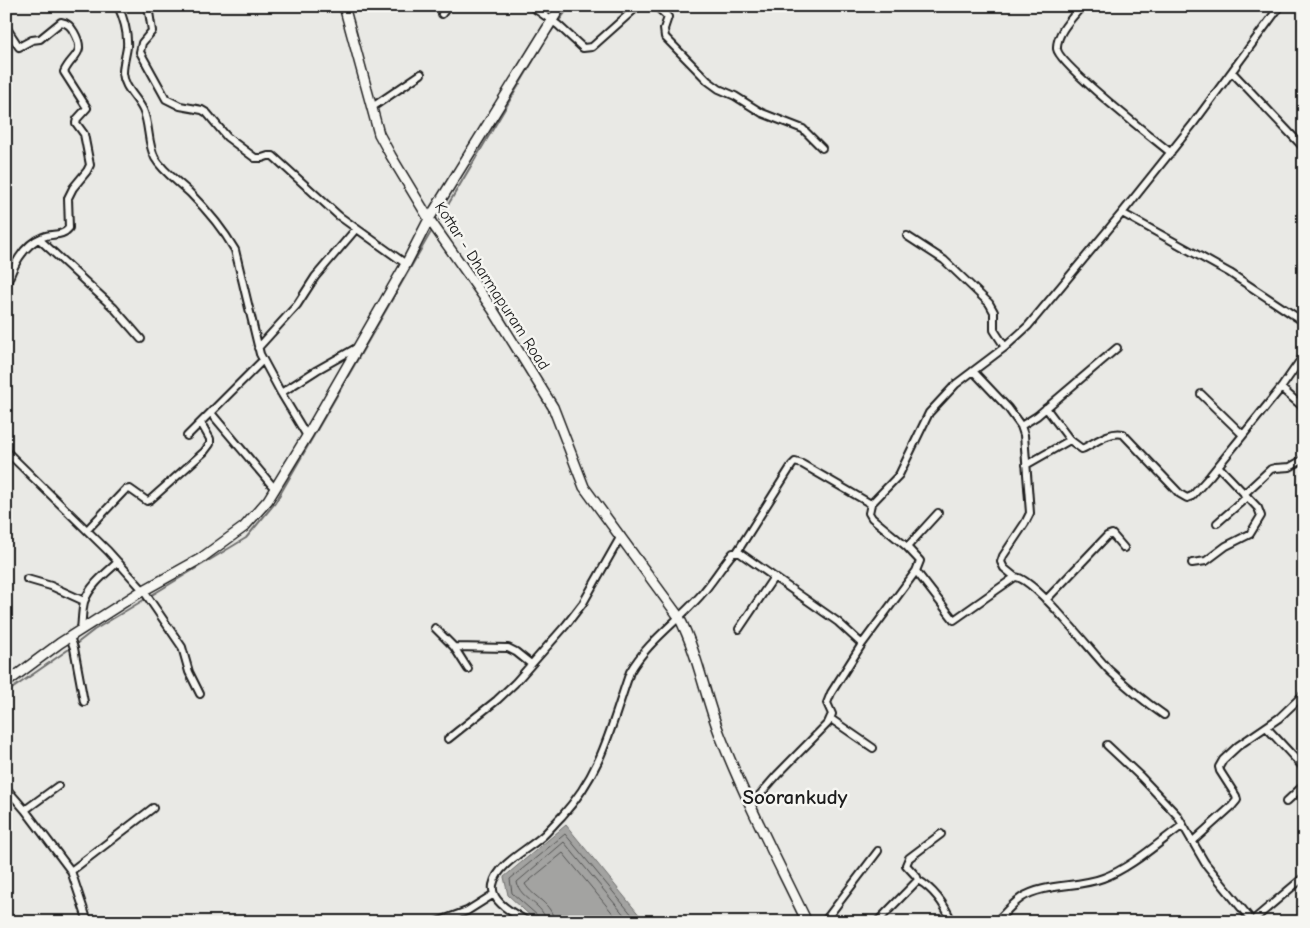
<svg xmlns="http://www.w3.org/2000/svg" width="1310" height="928" font-family="'Comic Neue',sans-serif">
<style>
.water{fill:#a3a3a1;stroke:#6d6d6c}
.lines{fill:none;stroke-linecap:round;stroke-linejoin:round}
.shore{stroke:#525251;stroke-width:1}
.stream{stroke:#6d6d6c;stroke-width:2}
.street-casing{stroke:#1c1c1c;stroke-width:10}
.secondary-casing{stroke:#1c1c1c;stroke-width:12}
.street{stroke:#f6f6f2;stroke-width:6}
.secondary{stroke:#f6f6f2;stroke-width:9}
.labels{text-anchor:middle;dominant-baseline:central;stroke-width:5;stroke-linejoin:round;paint-order:stroke}
.street-label{font-size:16px;fill:#1c1c1c;stroke:#f6f6f2}
.district-label{font-size:21px;font-weight:bold;fill:#1c1c1c;stroke:#f6f6f2}
</style>
<rect width="100%" height="100%" fill="#e9e9e5"/>
<filter id="ink" filterUnits="userSpaceOnUse"><feTurbulence type="fractalNoise" baseFrequency=".02" numOctaves="2"/><feDisplacementMap in="SourceGraphic" scale="10" xChannelSelector="R" yChannelSelector="G"/><feConvolveMatrix kernelMatrix="1 2 1 2 8 2 1 2 1" color-interpolation-filters="sRGB"/></filter>
<g filter="url(#ink)">
<path class="water" d="M566,825L645,922H537L508,895L504,877Z"/>
<g class="lines">
<path class="shore" d="M540,922L538,916L512,893L510,879L565,834L638,922
M546,922C545,904 519,899 517,882L564,842L630,922
M554,922C553,903 533,898 525,884L563,853L620,922"/>
<path class="stream" d="M439,220L548,36L570,6
M76,644L94,630L246,538L275,503L431,232
M6,693L72,647"/>
<g class="street-casing">
<path id="street" d="M118,6C124,19 128,32 127,47C126,55 123,64 123,73C124,88 137,97 143,110C150,125 147,143 155,158C163,172 179,182 190,193C207,210 223,229 235,250L260,354L281,393L307,436
M148,6L152,31L142,43L140,52L166,99L180,106L202,110L207,113L227,137L255,158H262L268,156H273L339,216L406,264
M531,6L558,25L583,48L592,47L638,6
M656,6L668,17L664,29L665,37L708,81L719,89L735,96L762,113L803,129L822,148
M1082,6C1073,17 1056,33 1057,49C1059,65 1153,138 1171,153
M442,14L448,6
M6,27L19,47L32,40L40,39L61,22C68,23 71,27 74,32C87,55 72,54 64,72L87,108L77,119L76,123L84,134L90,165L87,171L73,188L68,198L69,228C62,237 52,233 43,237C22,245 13,267 6,286
M1232,72L1304,148
M371,108L421,74
M1122,213L1230,273L1304,322
M907,236L944,260L989,303L994,312V330L1005,347
M39,239L114,308L141,339
M258,348L297,305L315,277L356,229
M973,371L1008,408L1021,426L1024,435L1030,513L1025,523L1003,556L1001,562L1004,568L1015,577
M1281,388L1304,408
M281,393L317,370L356,348
M1201,394L1243,435
M1046,408L1070,440L1082,449C1094,444 1108,431 1123,434L1180,494L1187,498L1192,496L1210,476L1281,388L1304,355
M211,413L275,489
M1021,426L1037,416L1117,348
M187,436L263,360
M6,451L108,551L143,590L182,647L189,672L200,694
M1026,465L1070,440
M1244,494L1271,469L1275,468L1290,467L1304,459
M1217,523L1247,497
M87,530L125,490L130,489L147,501L150,500L204,452L210,444V439L201,423
M907,547L938,513
M737,552L792,465L795,462L802,464L871,504
M1192,563L1206,561L1226,546L1250,534L1261,516L1258,508L1218,466
M916,571L954,620L1015,577C1034,577 1093,654 1110,671C1127,687 1145,702 1164,715
M27,579L51,586L84,601
M1046,600L1107,536L1112,534L1124,548
M435,628L454,647L468,669
M739,629L774,577
M81,630C82,621 82,611 84,602C90,585 106,573 118,562
M70,637L74,648L84,702
M454,647L508,648L516,652L531,664
M831,719L873,748
M1267,728L1304,768
M448,739L497,700L515,683L566,625L583,603L621,536
M1107,745L1141,777L1177,815L1205,863L1252,921L1304,877
M6,788L25,810L71,871L88,922
M1286,802L1304,785
M751,805L777,775L828,723L832,714L827,703L831,693L862,644L916,571L920,561L907,547L872,518L869,513L871,504L899,475L929,413L956,384L1005,347L1028,326L1122,213L1193,124L1280,6
M25,810L58,786
M1192,842L1232,806L1237,800L1236,796L1220,771L1219,767L1223,760L1238,746L1279,718L1304,694
M71,871L153,808
M918,880C935,890 945,905 952,922
M437,922L467,911L494,894
M528,922C516,914 490,903 493,885C497,864 529,849 544,835C550,829 556,822 562,816C602,772 611,726 630,672C647,642 677,622 700,596C712,583 721,567 733,553H740L838,622L862,644
M824,922L878,851
M877,922L918,880L917,877L906,865L909,858L941,834
M996,922C1004,914 1012,904 1021,898C1044,883 1077,888 1103,878C1131,868 1159,842 1183,825
M1288,922H1291"/>
</g>
<g class="secondary-casing">
<path id="secondary" d="M344,6L379,134L391,156L429,219L493,310L553,407L584,487L679,617C698,654 705,697 720,735C745,799 777,860 807,922
M6,683L60,643L137,594L200,559L244,527L268,500L307,436L406,264L429,219L561,6"/>
</g>
<use href="#street" class="street"/>
<use href="#secondary" class="secondary"/>
</g>
</g>
<g class="labels">
<g class="street-label">
<text transform="translate(492 286) rotate(57)">Kottar - Dharmapuram Road</text>
</g>
<g class="district-label">
<text x="795" y="797">Soorankudy</text>
</g>
</g>
<rect width="1310" height="928" fill="none" stroke="#f6f6f2" stroke-width="25"/>
<rect x="12" y="12" width="1285" height="903" fill="none" stroke="#1c1c1c" stroke-width="2" filter="url(#ink)"/>
</svg>
